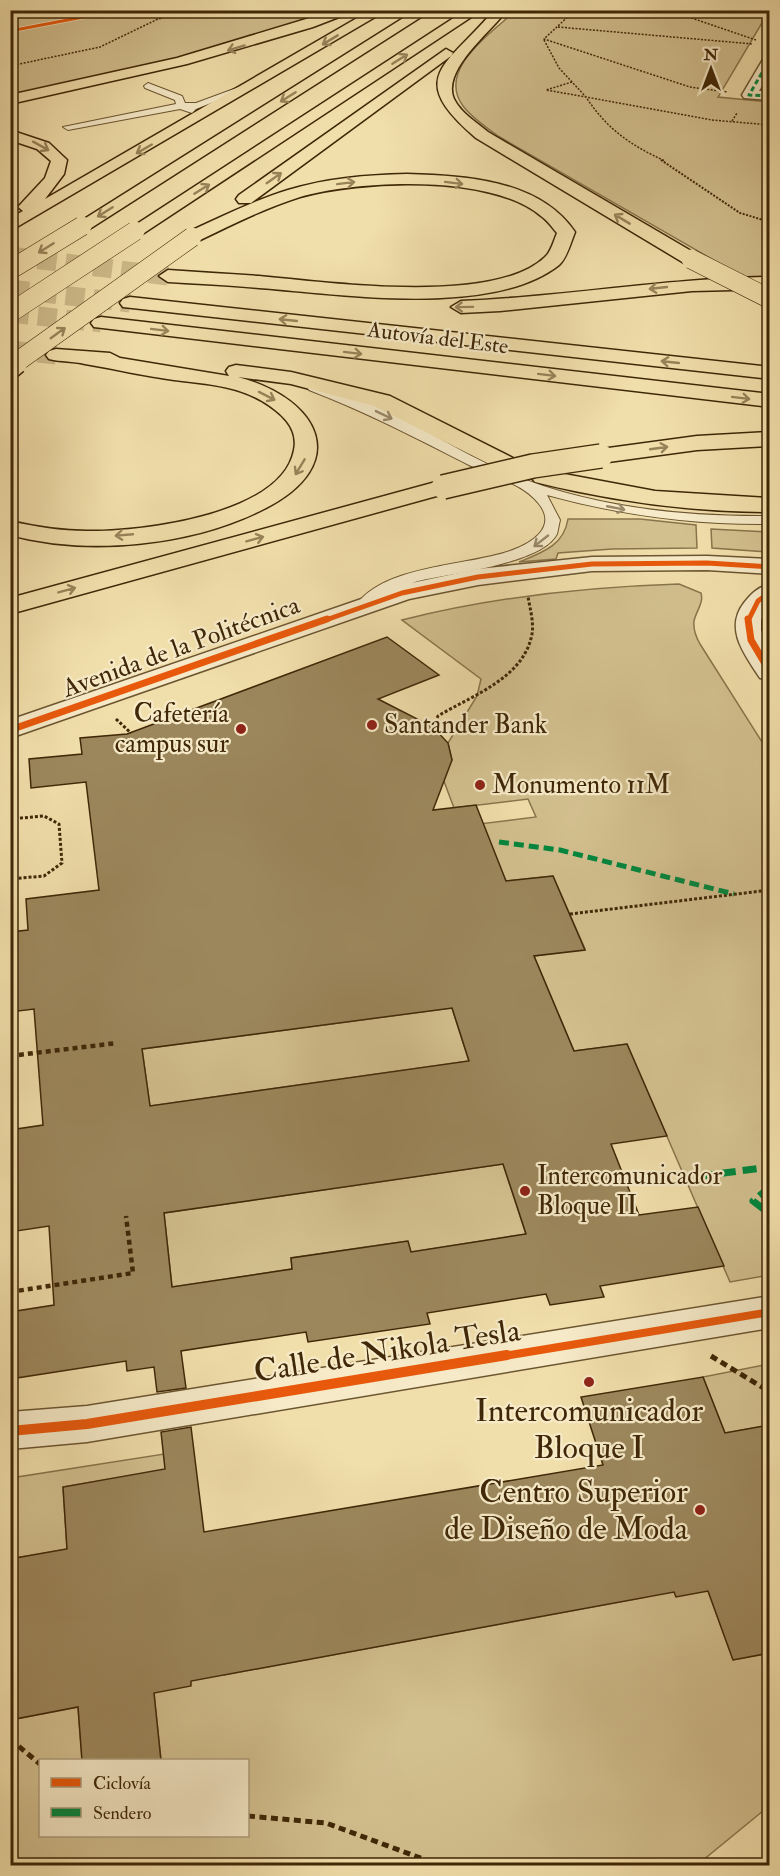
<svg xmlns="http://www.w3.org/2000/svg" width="780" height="1876" font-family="'IM FELL Double Pica',serif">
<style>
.green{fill:#d3c08f;stroke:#89744b;stroke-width:1.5}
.building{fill:#9c875c;stroke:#3f2707;stroke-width:1.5;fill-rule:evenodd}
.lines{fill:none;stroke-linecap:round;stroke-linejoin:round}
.highway-tunnel{stroke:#cdba8a;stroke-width:19;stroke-dasharray:19 9;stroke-linecap:butt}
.lane-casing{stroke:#6c5530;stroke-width:2}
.street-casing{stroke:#6c5530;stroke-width:3}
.secondary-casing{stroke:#3f2707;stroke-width:3}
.highway-casing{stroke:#3f2707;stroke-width:3}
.path-far4{stroke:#3f2707;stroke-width:1.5;stroke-dasharray:2 1.5;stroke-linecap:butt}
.path-far3{stroke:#3f2707;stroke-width:2;stroke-dasharray:2 1.5;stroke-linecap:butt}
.path-far2{stroke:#3f2707;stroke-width:3;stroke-dasharray:3 2;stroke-linecap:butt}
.path-far1{stroke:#3f2707;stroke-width:4.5;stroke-dasharray:5 4;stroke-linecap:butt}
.path{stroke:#3f2707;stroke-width:5;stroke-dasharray:7 4.5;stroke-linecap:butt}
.lane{fill:#f6eac8;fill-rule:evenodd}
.street{fill:#f6eac8;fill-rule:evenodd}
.secondary{fill:#f6eac8;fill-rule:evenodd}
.highway{fill:#f1dfab;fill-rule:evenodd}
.highway-bridge-far1-casing{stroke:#3f2707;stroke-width:20;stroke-linecap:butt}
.highway-bridge-casing{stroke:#3f2707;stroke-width:26;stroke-linecap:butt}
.highway-bridge-far1{stroke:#f1dfab;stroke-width:19}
.highway-bridge{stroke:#f1dfab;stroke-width:23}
.quiet-far2{stroke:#00873e;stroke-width:3;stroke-dasharray:5 3;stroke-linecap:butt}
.quiet-far1{stroke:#00873e;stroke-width:5;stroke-dasharray:10 5;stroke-linecap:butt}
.quiet{stroke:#00873e;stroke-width:7;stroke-dasharray:14 7;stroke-linecap:butt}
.cycleway-far4-casing{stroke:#f6eac8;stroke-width:4.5}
.cycleway-far3-casing{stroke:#f6eac8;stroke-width:8}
.cycleway-far2-casing{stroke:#f6eac8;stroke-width:10}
.cycleway-far1-casing{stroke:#f6eac8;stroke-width:12}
.cycleway-casing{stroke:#f6eac8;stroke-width:14}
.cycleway-far4{stroke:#e8590c;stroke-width:3}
.cycleway-far3{stroke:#e8590c;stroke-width:5}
.cycleway-far2{stroke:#e8590c;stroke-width:7}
.cycleway-far1{stroke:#e8590c;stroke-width:8}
.cycleway{stroke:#e8590c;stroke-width:10}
.oneway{stroke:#988359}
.oneway2{stroke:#9a8868}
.poi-dot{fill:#8f2418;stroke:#f6eac8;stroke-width:2}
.labels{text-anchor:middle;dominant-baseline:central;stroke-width:4.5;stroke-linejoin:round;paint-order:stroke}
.far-street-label{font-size:22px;fill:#3f2707;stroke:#f6eac8}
.street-label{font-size:26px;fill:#3f2707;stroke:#f6eac8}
.poi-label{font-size:26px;fill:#3f2707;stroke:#f6eac8;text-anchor:start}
.near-street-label{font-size:32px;fill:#3f2707;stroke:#f6eac8}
.near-poi-label{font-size:32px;fill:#3f2707;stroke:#f6eac8}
</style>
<rect width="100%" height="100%" fill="#f1dfab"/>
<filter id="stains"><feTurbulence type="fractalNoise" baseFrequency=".00333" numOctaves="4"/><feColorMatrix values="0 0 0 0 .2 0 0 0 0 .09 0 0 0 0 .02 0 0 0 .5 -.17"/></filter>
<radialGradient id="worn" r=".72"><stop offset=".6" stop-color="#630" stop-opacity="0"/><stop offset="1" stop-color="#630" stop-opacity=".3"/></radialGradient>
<path class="green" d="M54,10L333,11C228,45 120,77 11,94L10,18Z
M515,11H769L718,97L769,102V277H743L498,136C486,127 472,118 463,106C436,69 492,33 515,11Z
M568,519H640L696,525L697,548L612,549L558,553L556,559L519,562C541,553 564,546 568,519Z
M711,529L769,532V552L712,548Z
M679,584L701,593C704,603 696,611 694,621C693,630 696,637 700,644L769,753V1275L730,1282L627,1044L574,1051L534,956L585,949L553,876L506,881L479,824L536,817L528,799L454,808L442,776L452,760L448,743L477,696L481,679L402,620C493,597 584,587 679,584Z
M452,1008L469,1061L150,1106L142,1049Z
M503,1164L526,1234L411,1252L407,1241L291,1258L292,1269L172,1287L164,1213Z
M769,1364V1425L725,1433L703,1377Z
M164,1454L172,1531L134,1475L63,1487L67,1549L11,1559V1478Z
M643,1583L708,1591L733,1660L769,1653V1806L697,1865L11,1866V1720L78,1707L82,1760H40V1836H248V1760H161L154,1693L189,1664L224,1675L647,1597Z"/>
<path class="building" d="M387,637L439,675L378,699L433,727L448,743L452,760L433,810L476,805L506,881L553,876L585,950L534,956L574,1051L627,1044L667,1136L611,1144L639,1215L698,1207L724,1266L600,1286L604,1297L550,1305L546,1294L427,1313L430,1324L308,1342L306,1332L181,1351L186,1388L157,1392L154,1367L127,1371L126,1361L10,1379V1312L54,1305L49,1226L10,1232V1130L43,1125L34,1009L10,1012V932L28,930L26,899L99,890L86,782L31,788L29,759L82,754L80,738L127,734ZM452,1008L469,1061L150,1106L142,1049ZM503,1164L526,1234L411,1252L408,1241L291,1258L292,1269L172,1287L164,1213Z
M703,1377L725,1433L770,1425V1653L733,1660L708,1591L676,1597L674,1592L191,1681V1686L154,1693L161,1761H82L78,1707L10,1720V1559L67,1549L63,1487L165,1469L161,1432L191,1427L204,1532L603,1465L581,1397Z"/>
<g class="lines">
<path class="highway-tunnel" d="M10,256L168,276
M10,289L130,303
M10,313L101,323
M10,350L56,355"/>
<g class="lane-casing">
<path id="lane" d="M148,83L182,96L185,103H196L242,86L246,89L196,109L192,113L180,109L68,130L63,127L176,104L175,100L145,88L144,86Z
M313,383C378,399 435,439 494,467C580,506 676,517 770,516V524C693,525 620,515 547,495L560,520C559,524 558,530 557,534C542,564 448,574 418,581C401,586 372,610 360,607L357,604C386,565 467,566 510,551C530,544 558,528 539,504C523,483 493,477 469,465C416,438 364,411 309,390L307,387Z"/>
</g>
<g class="street-casing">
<path id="street" d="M770,55V72L759,91H770V100L744,98L742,95L765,56Z
M707,556L770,559V574L707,570L592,571L478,585L409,599L10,738V720L402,585L478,569L592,557Z
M770,584V605L761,620V630L770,651V680L760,678C745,655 724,629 744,603C751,594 758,587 770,584Z
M770,1296V1328L87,1442L10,1449V1412L87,1406Z"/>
</g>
<g class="secondary-casing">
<path id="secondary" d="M10,10H26L10,16Z"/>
</g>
<g class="highway-casing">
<path id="highway" d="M336,10H357L313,27L187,64L10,104V95L177,58Z
M371,10H387L10,231V218L23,211L18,207L45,178L51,161L37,149L10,140V130L49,143L67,160L64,174L45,199Z
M416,10H432L88,230H76L73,226Z
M466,10H482L141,235L135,236L126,231Z
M494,10H507C491,32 441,70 454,99C461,113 476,122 488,132L698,255L700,259L698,263H684L476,138C403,76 448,66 494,10Z
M446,49L453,53L451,56L251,203H239L236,199L239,195Z
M407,174C465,176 539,179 575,232C571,242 567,258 559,265C492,318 340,294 259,288C229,285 198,284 168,282L159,276L168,270C198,272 229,274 259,276C326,282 494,306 545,257C551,252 554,240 557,233C552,227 547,220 541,216C492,174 359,180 300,197C265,208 232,225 198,241H186L183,237L186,233C219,218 252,201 288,190C327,178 366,175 407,174Z
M770,277V289L692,291L500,311L461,313L451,307L461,301C564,297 666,278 770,277Z
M130,297L770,367V379L123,307L120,303L123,299Z
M101,317L770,394V407L94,327L91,323L94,319Z
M56,349L110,353L120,358L229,376L226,371L229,367L236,365L291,372L390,396L515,459L518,464L515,469H499L374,406L291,384L238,377C320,399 353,464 264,509C192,546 88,556 10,535V521C36,527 61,531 87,531C141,532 282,515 294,450C299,427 280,412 262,401C235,385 204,384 174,380C144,376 115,369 85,364C73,361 61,362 49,359L46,355L49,351Z
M770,432V446L697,450L601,463L593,461L590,456L593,451L601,449L697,436Z
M543,470L655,491L770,498V512C690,512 612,501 535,482L531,477L535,472Z
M443,480L451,482L455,487L451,492L10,614V598Z"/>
</g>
<path class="path-far4" d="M575,10L544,39L690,87L728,92
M668,10L756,40
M661,17L731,10
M558,27L753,44
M544,40L559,68L586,97L712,120L770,125
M10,66L100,47L158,19L193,10
M572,82L546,90L586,97C607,129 630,145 665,161
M732,121L737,113
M764,124L770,131"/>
<path class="path-far3" d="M661,160L740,213L770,222"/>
<path class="path-far2" d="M116,719L131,733
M433,727L438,716C473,695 524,678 532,634C534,623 530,608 528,597
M10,819L44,816L59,824L62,863L44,876L10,879
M570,914L770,890"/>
<path class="path-far1" d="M10,1056L117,1043
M10,1292L133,1273L126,1216"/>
<path class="path" d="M711,1356L770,1392
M10,1739L40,1764
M248,1816L326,1823L442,1866"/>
<use href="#lane" class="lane"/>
<use href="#street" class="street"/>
<use href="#secondary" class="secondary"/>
<use href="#highway" class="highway"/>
<g class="highway-bridge-far1-casing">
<path id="highway-bridge-far1" d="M691,259L770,299
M10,270L82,226
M10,313L135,231
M14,364L192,237"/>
</g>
<g class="highway-bridge-casing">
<path id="highway-bridge" d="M10,367L16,362
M443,487L533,466L601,456"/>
</g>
<use href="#highway-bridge-far1" class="highway-bridge-far1"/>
<use href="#highway-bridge" class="highway-bridge"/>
<path class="quiet-far2" d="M770,59L749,95L770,96"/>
<path class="quiet-far1" d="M499,842L560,850L734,894"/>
<path class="quiet" d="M701,1176L770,1167
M770,1187L753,1201L770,1214"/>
<g class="cycleway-far4-casing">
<path id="cycleway-far4" d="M10,31L120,10"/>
</g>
<g class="cycleway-far3-casing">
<path id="cycleway-far3" d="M323,621L402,593L478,577L592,564L707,563L770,567
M748,621L758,601L770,592"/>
</g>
<g class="cycleway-far2-casing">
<path id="cycleway-far2" d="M748,619L751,640L770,672
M10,730L327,619"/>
</g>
<g class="cycleway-far1-casing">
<path id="cycleway-far1" d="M498,1357L770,1312"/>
</g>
<g class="cycleway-casing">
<path id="cycleway" d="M10,1431L87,1424L507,1355"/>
</g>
<use href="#cycleway-far4" class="cycleway-far4"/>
<use href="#cycleway-far3" class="cycleway-far3"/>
<use href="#cycleway-far2" class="cycleway-far2"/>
<use href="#cycleway-far1" class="cycleway-far1"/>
<use href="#cycleway" class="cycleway"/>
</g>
<defs><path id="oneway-shaft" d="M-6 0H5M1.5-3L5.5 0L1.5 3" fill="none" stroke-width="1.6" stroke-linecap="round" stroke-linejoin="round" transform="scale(1.5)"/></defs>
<g class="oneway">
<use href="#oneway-shaft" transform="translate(330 40) rotate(149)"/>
<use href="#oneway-shaft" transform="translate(236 48) rotate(163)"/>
<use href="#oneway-shaft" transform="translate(400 59) rotate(-32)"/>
<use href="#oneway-shaft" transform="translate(288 97) rotate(148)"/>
<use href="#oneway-shaft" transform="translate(41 146) rotate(29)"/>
<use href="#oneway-shaft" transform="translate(144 149) rotate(150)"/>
<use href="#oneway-shaft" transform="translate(274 178) rotate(-35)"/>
<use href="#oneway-shaft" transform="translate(346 183) rotate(-7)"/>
<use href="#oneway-shaft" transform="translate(454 183) rotate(7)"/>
<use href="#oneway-shaft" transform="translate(202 189) rotate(-32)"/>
<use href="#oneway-shaft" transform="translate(105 212) rotate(148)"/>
<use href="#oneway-shaft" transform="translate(622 219) rotate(-149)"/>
<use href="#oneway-shaft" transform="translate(46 248) rotate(148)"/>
<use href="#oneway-shaft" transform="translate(658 288) rotate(174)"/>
<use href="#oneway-shaft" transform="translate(464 307) rotate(179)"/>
<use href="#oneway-shaft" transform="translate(288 320) rotate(-174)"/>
<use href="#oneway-shaft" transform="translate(160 330) rotate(7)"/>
<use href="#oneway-shaft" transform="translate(58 333) rotate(-36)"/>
<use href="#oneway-shaft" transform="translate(353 353) rotate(7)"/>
<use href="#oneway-shaft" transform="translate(670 362) rotate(-174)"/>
<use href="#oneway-shaft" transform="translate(547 375) rotate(7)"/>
<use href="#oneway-shaft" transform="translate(267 396) rotate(27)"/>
<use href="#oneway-shaft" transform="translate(741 398) rotate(7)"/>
<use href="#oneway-shaft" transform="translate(659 448) rotate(-8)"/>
<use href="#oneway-shaft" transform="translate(300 467) rotate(121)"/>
<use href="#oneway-shaft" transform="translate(124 535) rotate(175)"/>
<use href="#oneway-shaft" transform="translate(255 539) rotate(-15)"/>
<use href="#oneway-shaft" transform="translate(67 590) rotate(-15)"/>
</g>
<g class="oneway2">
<use href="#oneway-shaft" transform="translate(384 415) rotate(26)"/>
<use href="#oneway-shaft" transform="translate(616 508) rotate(11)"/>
<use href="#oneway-shaft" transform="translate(541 541) rotate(142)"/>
</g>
<g class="poi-dot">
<circle cx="372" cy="725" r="6"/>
<circle cx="241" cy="729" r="6"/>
<circle cx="480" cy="785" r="6"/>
<circle cx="525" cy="1191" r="6"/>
<circle cx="589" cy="1382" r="6"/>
<circle cx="700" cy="1510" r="6"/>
</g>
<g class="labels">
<g class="far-street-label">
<text transform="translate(438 338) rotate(7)">Autovía del Este</text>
</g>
<g class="street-label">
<text transform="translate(181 647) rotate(-20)">Avenida de la Politécnica</text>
</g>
<g class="poi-label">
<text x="229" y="714" text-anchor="end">Cafetería<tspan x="229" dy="30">campus sur</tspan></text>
<text x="384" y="725">Santander Bank</text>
<text x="492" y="785">Monumento 11M</text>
<text x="537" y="1176">Intercomunicador<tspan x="537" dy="30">Bloque II</tspan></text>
</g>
<g class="near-street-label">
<text transform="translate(387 1351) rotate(-9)">Calle de Nikola Tesla</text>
</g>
<g class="near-poi-label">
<text x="589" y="1411">Intercomunicador<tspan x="589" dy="37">Bloque I</tspan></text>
<text x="688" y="1492" text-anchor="end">Centro Superior<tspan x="688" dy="37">de Diseño de Moda</tspan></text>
</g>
</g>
<rect width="780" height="1876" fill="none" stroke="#f1dfab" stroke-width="36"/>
<rect x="12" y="12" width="756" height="1852" fill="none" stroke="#3f2707" stroke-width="3"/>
<rect x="18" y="18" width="744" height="1840" fill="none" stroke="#3f2707" stroke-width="1.5"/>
<rect x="39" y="1759" width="210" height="78" fill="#f6eac8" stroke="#ad9c7b" stroke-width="1.5"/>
<rect x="51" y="1778" width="30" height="9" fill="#e8590c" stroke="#ad9c7b" stroke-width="1.5"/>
<text x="93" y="1789" font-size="18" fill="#3f2707">Ciclovía</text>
<rect x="51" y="1808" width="30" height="9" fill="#00873e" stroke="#ad9c7b" stroke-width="1.5"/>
<text x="93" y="1819" font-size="18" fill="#3f2707">Sendero</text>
<g transform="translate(711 69)" stroke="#f6eac8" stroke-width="4.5" paint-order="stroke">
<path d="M0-4.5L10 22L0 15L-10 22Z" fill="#3f2707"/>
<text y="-9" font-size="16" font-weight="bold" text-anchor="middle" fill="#3f2707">N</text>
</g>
<rect width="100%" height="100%" filter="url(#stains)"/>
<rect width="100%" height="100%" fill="url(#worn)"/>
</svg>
